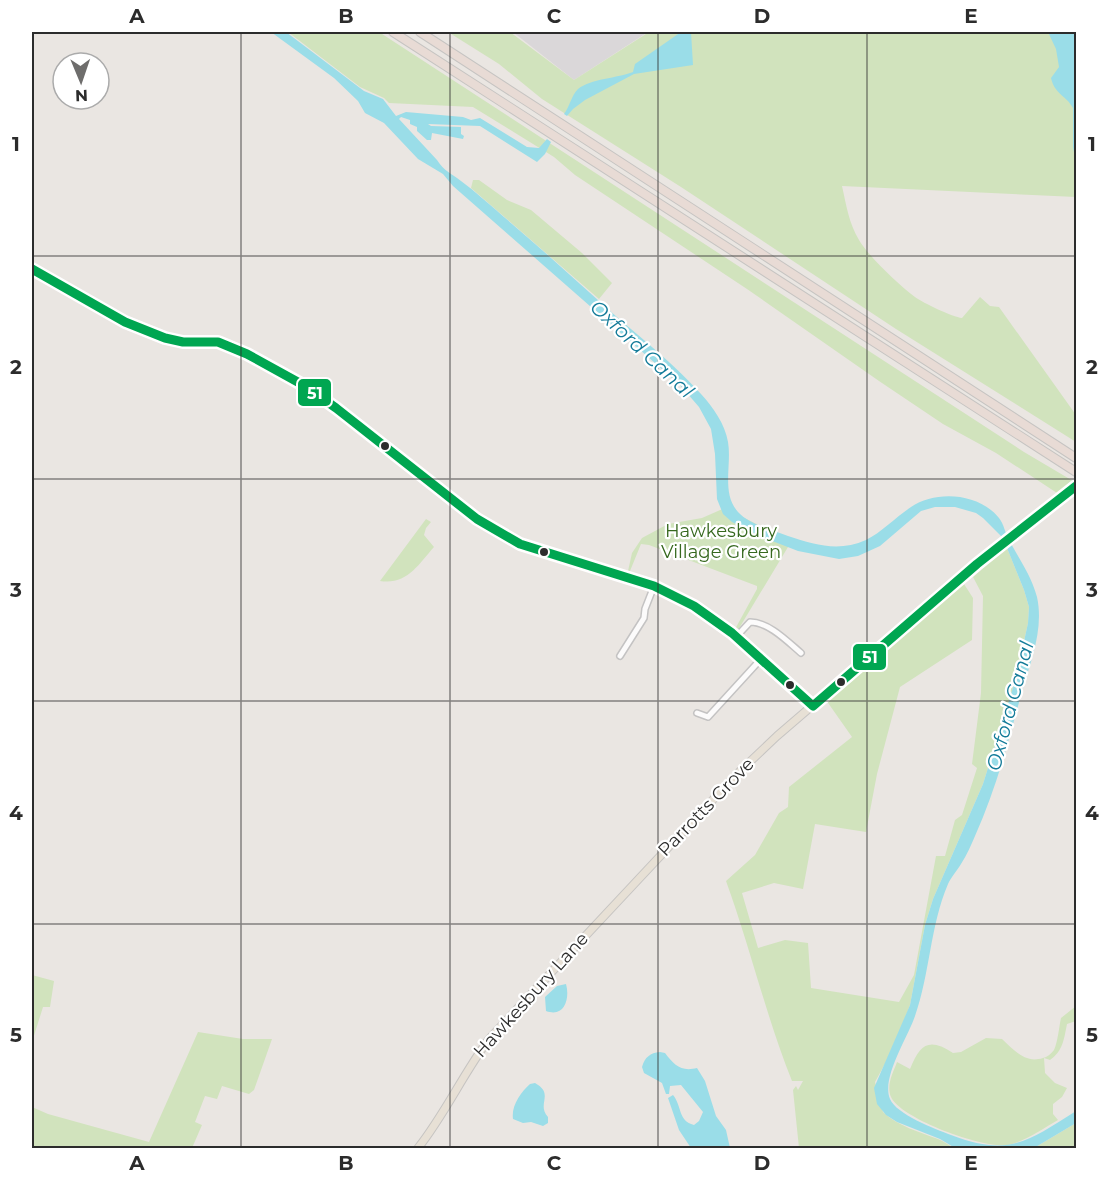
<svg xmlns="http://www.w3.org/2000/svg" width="1108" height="1180" font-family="Montserrat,sans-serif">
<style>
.industrial{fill:#dad7d9}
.green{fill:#d1e3bd}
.water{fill:#9adde8}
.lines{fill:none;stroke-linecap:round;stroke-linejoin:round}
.minor-casing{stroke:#c4c3c3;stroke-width:8}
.major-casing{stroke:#c6c4c2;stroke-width:9}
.highway-casing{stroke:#c6c4c2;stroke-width:10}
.minor{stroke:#fcfbfb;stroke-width:5}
.major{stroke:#e7e0d5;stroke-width:7}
.highway{stroke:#e8dbd5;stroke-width:8}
.bus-1-casing{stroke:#fff;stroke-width:14}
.bus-1{stroke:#00a651;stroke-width:9}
.grid{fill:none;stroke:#2c2c2c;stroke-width:1.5;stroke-opacity:0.55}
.bus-dot{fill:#2c2c2c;stroke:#fff;stroke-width:2}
.labels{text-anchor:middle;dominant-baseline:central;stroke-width:4.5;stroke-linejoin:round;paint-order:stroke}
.park-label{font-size:18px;fill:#36681e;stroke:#fff}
.street-label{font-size:18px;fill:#2c2c2c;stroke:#fff}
.water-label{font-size:20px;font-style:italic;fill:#137b99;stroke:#fff}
.line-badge{stroke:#fff;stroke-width:2}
.badge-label{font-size:16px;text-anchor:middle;font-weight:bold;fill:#fff}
.neatline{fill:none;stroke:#2c2c2c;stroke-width:2}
.grid-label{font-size:20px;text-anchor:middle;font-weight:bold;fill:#2c2c2c}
</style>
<rect width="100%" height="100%" fill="#eae6e2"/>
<path class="industrial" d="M513,32H648L574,80Z"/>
<path class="green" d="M288,32H379L1024,452L1073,481L1057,493L996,453L943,424L879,381L747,289L575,175L554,157L473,107L389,103L384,98L360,87Z
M448,32H510L574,80L649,32H1076V197L842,186C846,204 849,224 859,240C869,257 899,285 915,297C923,303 953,317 962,318L980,297L990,306L999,307L1076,415V442L896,329L681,187L542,99L499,64Z
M473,180H479L507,200L531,210L582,253L612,283L599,299L471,188Z
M727,507L729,510L791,542L738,630L734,631L757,589V586L649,545L641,544L630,571H628L632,553L642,538L668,524L702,518Z
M426,519L431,522L426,528L424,535L434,547C418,565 407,585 380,581Z
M1007,548L1024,590L1029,607L1028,623L1016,678L983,784L933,899L925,925L910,1005L892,1051L875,1082L883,1112C898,1126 919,1132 938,1139C944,1141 949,1146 955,1148H799L793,1090L796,1086L798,1090L803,1081H792C766,1016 750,947 726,881L755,855L779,813L788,807L789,787L852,737L826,700L964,584L973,598L972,640L900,687L877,774L866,832L815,824L803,889L774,883L742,893L758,948L785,940L808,943L811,988L899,1002L914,975L936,856H945L955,820L962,815L977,768L972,764L981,693L983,596L973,577Z
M32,975L54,981L50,1007H43L32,1042Z
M1076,1006V1021L1067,1024C1064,1039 1063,1051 1050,1060L1044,1058L1045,1073L1055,1083L1067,1088L1062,1097L1053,1104V1114L1058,1120C1042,1129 1026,1141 1008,1145C984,1149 901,1119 891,1097C886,1085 893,1073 897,1062L910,1069C920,1044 929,1037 953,1053L961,1052L986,1038L1002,1039C1014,1050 1025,1064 1043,1058C1047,1057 1051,1054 1054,1050C1058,1041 1059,1027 1061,1018Z
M198,1032L243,1039H272L254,1090L249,1094L222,1086L217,1099L205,1096L195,1122L202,1125L192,1148H32V1107L48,1114L149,1142Z
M1076,1123V1148H1034Z"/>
<path class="water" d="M271,32H286L364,91L383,99L396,116L406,112L463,117L471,120L480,118L527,147L539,148L547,139L551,142L545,154L537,162L480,126L428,124L431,126L461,127V134L464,136L463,139L432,133L431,140H427L417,131V127L410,124V120L401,117L399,119L437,160C444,171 452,174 461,181C476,192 490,205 504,217C543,250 580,284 618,318C646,342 676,366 701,394C713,407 725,424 728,442C732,465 721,493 738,512C750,525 772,530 788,536C815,545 839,552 866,540C882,532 896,517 911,507C936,490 979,493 999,518C1004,524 1005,533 1009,540C1019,559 1031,575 1037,597C1044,629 1031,661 1022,691C1009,740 996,789 975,836C971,845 967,855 961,864C957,871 951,877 948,884C930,926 930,974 915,1016C908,1037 881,1078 890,1099C896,1114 935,1129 951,1135C1009,1157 1027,1142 1076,1111V1123L1034,1148H955L940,1139L897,1122L886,1115L877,1104L874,1088L910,1005L925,925L933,899L983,784L1016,678L1028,623L1029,607L1024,590L1007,548L1001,536L983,518L976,513L955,507H935L921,511L880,546L858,556L839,559L798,551L762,537L732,522L723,514L717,499L715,454L711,429L699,407L680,385L453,186L443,174L418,159L384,123L365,113L358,101L334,78Z
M681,32H691L693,65L634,74L585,100L573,109L567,116L564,114C570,106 571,96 578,89C590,79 618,78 633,72L635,64Z
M1048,32H1076V163L1073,147V108C1066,95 1055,95 1051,78L1059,67L1056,49Z
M566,984C570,998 565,1018 546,1011L545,997L557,986Z
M660,1052L665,1053C674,1065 681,1072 697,1068L705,1081L716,1116L726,1130L730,1148H691L679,1130L668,1098L673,1095C682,1106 678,1121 694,1125L699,1121L703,1112L681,1085L670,1086L669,1094H666L662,1083L644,1073L642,1067C645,1057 650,1053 660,1052Z
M535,1083C555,1094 536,1104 548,1117V1123L543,1126L531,1122L523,1123L513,1119C511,1106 521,1092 530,1084Z"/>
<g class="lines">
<g class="minor-casing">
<path id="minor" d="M32,269L125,322L165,338L183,342H218L247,354L305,386L336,408L477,519L520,544L654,586L694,606L732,633L813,706
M736,637L750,622C769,622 788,642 801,653
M620,656L644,618L645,609L654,586
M697,713L708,717L761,659"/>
</g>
<g class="major-casing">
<path id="major" d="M418,1148C445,1114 463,1074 489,1039L737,774L777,736L977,564L1076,486"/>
</g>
<g class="highway-casing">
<path id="highway" d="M393,32L1076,472
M420,32L1076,458"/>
</g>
<use href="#minor" class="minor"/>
<use href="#major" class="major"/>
<use href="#highway" class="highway"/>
<g class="bus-1-casing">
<path id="bus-1" d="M32,269L125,322L165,338L183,342H218L247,354L305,386L336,408L477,519L520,544L654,586L694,606L732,633L813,706L977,564L1076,486"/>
</g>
<use href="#bus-1" class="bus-1"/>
</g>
<path class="grid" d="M241,32V1148M450,32V1148M658,32V1148M867,32V1148M32,256H1076M32,479H1076M32,701H1076M32,924H1076"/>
<g class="bus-dot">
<circle cx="385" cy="446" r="5"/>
<circle cx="544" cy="552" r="5"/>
<circle cx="841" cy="682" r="5"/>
<circle cx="790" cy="685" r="5"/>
</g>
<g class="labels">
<g class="park-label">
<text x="721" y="531">Hawkesbury<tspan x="721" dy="21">Village Green</tspan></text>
</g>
<g class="street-label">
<text transform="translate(706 807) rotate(-46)">Parrotts Grove</text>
<text transform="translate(531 995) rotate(-48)">Hawkesbury Lane</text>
</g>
<g class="water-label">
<text transform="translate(642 349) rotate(43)">Oxford Canal</text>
<text transform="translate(1010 706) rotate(-75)">Oxford Canal</text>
</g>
</g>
<g class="line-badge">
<rect x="297" y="378" width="35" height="29" rx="6" fill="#00a651"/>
<rect x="852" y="643" width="35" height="28" rx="6" fill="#00a651"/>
</g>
<g class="badge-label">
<text x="315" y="399">51</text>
<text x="870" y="663">51</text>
</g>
<rect width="1108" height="1180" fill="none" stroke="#ffffff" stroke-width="66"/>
<g transform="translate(81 81) rotate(178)"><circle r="28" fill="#ffffff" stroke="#ababab" stroke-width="1.5"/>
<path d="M0-4.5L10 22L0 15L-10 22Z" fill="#6e6d6c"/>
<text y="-9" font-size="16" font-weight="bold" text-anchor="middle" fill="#2c2c2c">N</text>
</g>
<rect x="33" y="33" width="1042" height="1114" class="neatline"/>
<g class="grid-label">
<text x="137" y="23">A</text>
<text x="346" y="23">B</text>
<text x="554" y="23">C</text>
<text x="762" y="23">D</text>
<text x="971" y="23">E</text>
<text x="16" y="151">1</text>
<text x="1092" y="151">1</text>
<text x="16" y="374">2</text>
<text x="1092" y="374">2</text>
<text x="16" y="597">3</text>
<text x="1092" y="597">3</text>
<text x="16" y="820">4</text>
<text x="1092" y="820">4</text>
<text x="16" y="1042">5</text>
<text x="1092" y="1042">5</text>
<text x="137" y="1170">A</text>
<text x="346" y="1170">B</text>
<text x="554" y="1170">C</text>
<text x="762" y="1170">D</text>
<text x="971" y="1170">E</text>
</g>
</svg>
